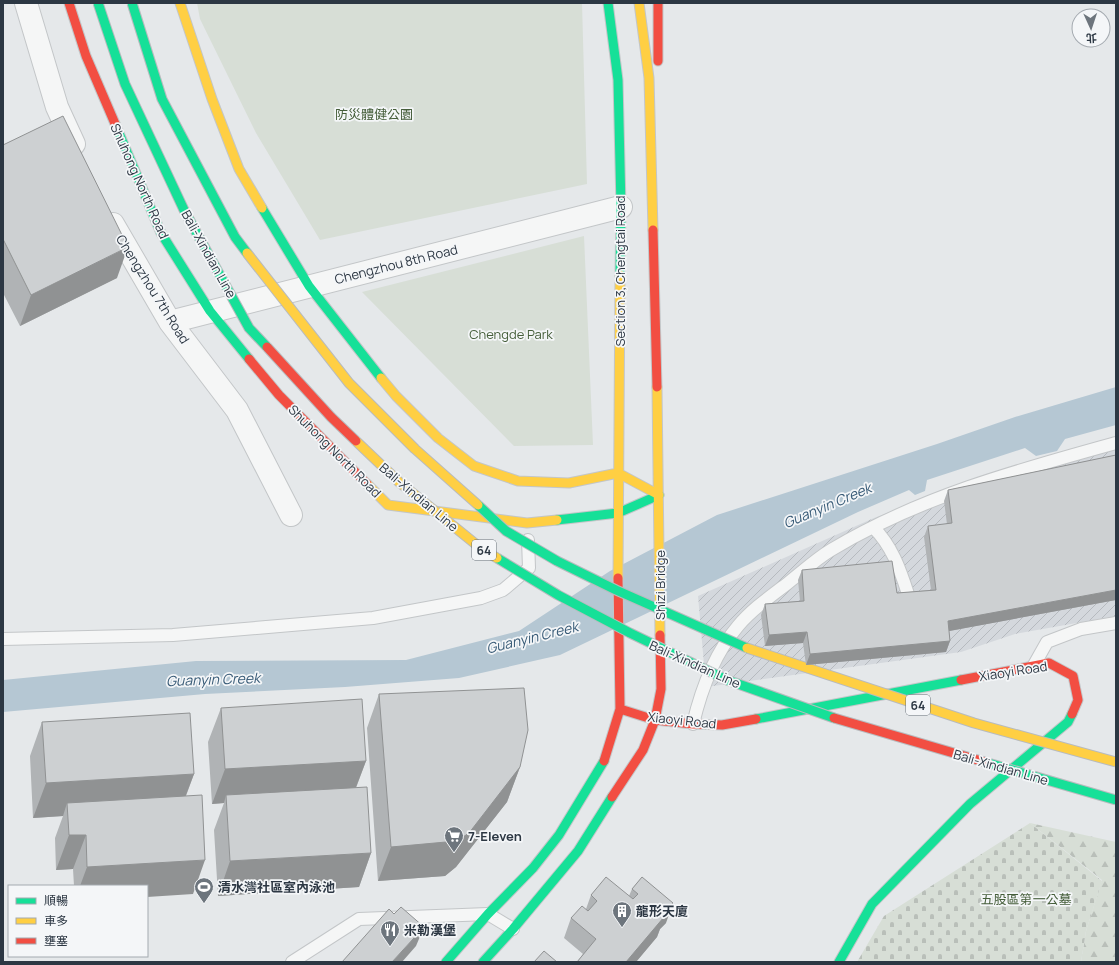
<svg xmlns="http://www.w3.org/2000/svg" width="1119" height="965" font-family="Manrope,'Noto Sans TC',sans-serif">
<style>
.industrial{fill:url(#industrial-furrows)}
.forest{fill:url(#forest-firs)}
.cemetery{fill:url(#cemetery-stones)}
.park{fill:#d7ded6}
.water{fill:#b5c7d3}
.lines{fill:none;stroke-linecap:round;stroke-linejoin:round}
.lane-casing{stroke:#c3c6c8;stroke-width:14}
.street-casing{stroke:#c3c6c8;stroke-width:24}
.fast-casing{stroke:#c3c6c8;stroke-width:11}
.slow-casing{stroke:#c3c6c8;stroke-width:11}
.jam-casing{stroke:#c3c6c8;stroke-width:11}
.lane{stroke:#f5f6f6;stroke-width:12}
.street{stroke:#f5f6f6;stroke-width:22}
.fast{stroke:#16e098;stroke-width:9}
.slow{stroke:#ffcf43;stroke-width:9}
.jam{stroke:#f24e42;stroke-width:9}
.fast-bridge-casing{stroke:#b8bbbe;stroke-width:11;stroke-linecap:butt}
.slow-bridge-casing{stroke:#b8bbbe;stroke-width:11;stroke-linecap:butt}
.jam-bridge-casing{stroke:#b8bbbe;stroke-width:11;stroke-linecap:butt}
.fast-bridge{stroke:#16e098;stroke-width:9}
.slow-bridge{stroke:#ffcf43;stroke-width:9}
.jam-bridge{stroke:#f24e42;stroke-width:9}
.wall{fill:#b0b3b5}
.shaded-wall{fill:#909293}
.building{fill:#cdd0d2;stroke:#909293}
.labels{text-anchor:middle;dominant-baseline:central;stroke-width:3.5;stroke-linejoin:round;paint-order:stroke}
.shield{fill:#f4f6f8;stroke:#687079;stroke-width:1}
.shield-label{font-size:12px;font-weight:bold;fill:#2c3743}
.park-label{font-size:13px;fill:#455e3a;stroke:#f4f6f8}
.street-label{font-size:13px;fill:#2c3743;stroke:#f4f6f8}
.poi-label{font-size:13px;font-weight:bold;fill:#2c3743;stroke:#f4f6f8;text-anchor:start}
.water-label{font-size:14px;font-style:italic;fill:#375a76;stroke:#f4f6f8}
</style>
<defs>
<pattern id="industrial-furrows" width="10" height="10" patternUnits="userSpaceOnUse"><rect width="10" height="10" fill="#d4d8dd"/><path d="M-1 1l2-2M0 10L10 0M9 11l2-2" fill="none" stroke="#b6babf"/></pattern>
<pattern id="forest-firs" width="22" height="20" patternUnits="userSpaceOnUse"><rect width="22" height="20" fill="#d7ded6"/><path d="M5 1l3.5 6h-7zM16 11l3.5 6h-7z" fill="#b9bfb9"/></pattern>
<pattern id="cemetery-stones" width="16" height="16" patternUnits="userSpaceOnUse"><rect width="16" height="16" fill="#d7ded6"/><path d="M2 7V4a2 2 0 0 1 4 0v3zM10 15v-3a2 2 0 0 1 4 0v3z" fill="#b9bfb9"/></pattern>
</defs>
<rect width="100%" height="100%" fill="#e5e8ea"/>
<path class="industrial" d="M1116,438V616L1015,634L961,652L706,687L698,596L874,518L992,473Z"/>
<path class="forest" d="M1030,823L1116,842V962H1081L1086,931L1102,880Z"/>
<path class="cemetery" d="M1030,823L1102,881L1086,931L1081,962H857L884,916Z"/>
<path class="park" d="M197,3H582L587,184L320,240L256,133L200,19Z
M584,236L593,445L514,446L362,292Z"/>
<path class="water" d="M1116,387V425L1065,439L1057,451L1036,456L1025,448L927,480L925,491L915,495L909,490L858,512L560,655L459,678L345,687L205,694L3,712V680L196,661L406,660L519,631L610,571L717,515L937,444L1015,417Z"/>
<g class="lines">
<g class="lane-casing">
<path id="lane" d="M873,527C892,546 900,569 908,594
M3,639L173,635L373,618L481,598L503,590L529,568L528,540
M1034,665L1047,642L1081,629L1116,623
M693,724C701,690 715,653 738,626C752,609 771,596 788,583C802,572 816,559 831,550C919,497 1018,470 1116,443
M292,962L359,919L488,914L513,929"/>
</g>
<g class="street-casing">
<path id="street" d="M26,3L57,107L74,144
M113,224L170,322L237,410L291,515
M170,322L621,207"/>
</g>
<g class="fast-casing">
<path id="fast" d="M608,3L618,80L621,207L620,275
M116,126L161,233L210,311L249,359
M262,208L309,286L381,378
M557,520L618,513L659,495
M756,719L961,680
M446,962L488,914L533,868L559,835L604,761
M483,962L513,929L578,851L612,797
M839,962L872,904L970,804L1068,722L1072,714"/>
</g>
<g class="slow-casing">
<path id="slow" d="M180,3L212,99L239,169L262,208
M639,3L649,78L653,230
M381,378L396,396L438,438L474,466L518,481L569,483L618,473L659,495
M657,387L660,635
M367,484L388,505L527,523L557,520
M618,578L620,275"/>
</g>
<g class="jam-casing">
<path id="jam" d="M69,3L86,56L116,126
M658,3V61
M653,230L657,387
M249,359L279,395L367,484
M961,680L1049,663L1073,676L1078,700L1072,714
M620,709L655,720L693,724L722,725L756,719
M604,761L620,709L618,578
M612,797L643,750L655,720L661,689L660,635"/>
</g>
<use href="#lane" class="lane"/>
<use href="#street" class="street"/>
<use href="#fast" class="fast"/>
<use href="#slow" class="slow"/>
<use href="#jam" class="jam"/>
<g class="fast-bridge-casing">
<path id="fast-bridge" d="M98,3L125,84L184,210L249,328L267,347
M132,3L162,99L235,237L247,253
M478,505L506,531L557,561L616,590L747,648
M497,558L558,595L630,633L727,680L834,718
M988,763L1116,800"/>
</g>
<g class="slow-bridge-casing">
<path id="slow-bridge" d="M247,253L349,383L415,449L478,505
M356,441L399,482L483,550L497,558
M747,648L974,723L1116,762"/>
</g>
<g class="jam-bridge-casing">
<path id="jam-bridge" d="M267,347L331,417L356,441
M834,718L988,763"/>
</g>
<use href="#fast-bridge" class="fast-bridge"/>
<use href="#slow-bridge" class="slow-bridge"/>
<use href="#jam-bridge" class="jam-bridge"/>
</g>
<path class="wall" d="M3,145L117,278L20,326L3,293Z
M1116,455V600L949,631L950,641L946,652L806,665L803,643L765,646L761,615L765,604L800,601L798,580L802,570L897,593L931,590L924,537L928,526L947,524L944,501L948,490Z
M379,694L520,767L507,802L456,867L445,876L378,881L367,728Z
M221,708L366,761L356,788L371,853L359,887L218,896L214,830L224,803L212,804L208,742Z
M42,722L194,774L186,796L193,894L147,886H74L73,869L56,870L55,838L63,816L33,818L30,756Z
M642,877L666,923L660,929L657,937L636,962H577L583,954L564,938L571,918L586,909L591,895L629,896L632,889Z"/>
<path class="shaded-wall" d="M128,247L117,278L20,326L31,295Z
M1116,590V600L944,632L948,621Z
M807,632L803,643L765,646L769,635Z
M950,641L946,652L806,665L810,654Z
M366,761L353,795H226L224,803L212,804L225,769Z
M520,767L507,802L456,867L445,876L378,881L391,847Z
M194,774L181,808L67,803L63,816L33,818L46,783Z
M69,835H86L73,869L56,870Z
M371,853L359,887L218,896L230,861Z
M205,860L193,894L147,897V886H80L87,867Z
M673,903L666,923L660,929L657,937L636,962H626L662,915Z
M424,927L416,946L402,962H392Z"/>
<path class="building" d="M63,116L128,247L31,295L3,239V145Z
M1116,455V590L948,621L950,641L810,654L807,632L769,635L765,604L804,601L802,570L892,561L897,593L936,590L928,526L952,523L948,490Z
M524,688L528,730L520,767L469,833L457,841L391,847L379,694Z
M362,699L366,761L225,769L221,708Z
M190,713L194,774L46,783L42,722Z
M367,787L371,853L230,861L226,795Z
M202,795L205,860L87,867L86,835H69L67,803Z
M606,877L633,899L638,894L632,889L642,877L673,903L662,915L664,917L626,962H577L596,939L571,918L582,906L588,911L597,901L591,895Z
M401,907L424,927L392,962H342L389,909L394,914Z
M544,951L557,962H534Z"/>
<defs>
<g id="supermarket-pin" transform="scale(1)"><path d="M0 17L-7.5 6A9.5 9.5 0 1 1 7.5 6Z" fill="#6d757d" stroke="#f4f6f8"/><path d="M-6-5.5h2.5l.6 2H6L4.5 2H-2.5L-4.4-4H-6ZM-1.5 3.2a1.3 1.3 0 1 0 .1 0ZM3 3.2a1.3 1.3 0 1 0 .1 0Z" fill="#fff"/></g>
<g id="stadium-pin" transform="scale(1)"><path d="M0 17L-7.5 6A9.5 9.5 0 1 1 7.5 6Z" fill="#6d757d" stroke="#f4f6f8"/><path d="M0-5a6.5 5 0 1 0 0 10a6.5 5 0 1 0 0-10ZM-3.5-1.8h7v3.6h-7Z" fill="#fff"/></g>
<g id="building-pin" transform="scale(1)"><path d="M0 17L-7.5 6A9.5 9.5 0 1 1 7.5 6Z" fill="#6d757d" stroke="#f4f6f8"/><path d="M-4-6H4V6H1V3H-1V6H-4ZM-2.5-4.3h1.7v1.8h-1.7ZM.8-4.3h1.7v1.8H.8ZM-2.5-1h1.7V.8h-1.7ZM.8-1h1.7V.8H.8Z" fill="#fff"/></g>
<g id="restaurant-pin" transform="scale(1)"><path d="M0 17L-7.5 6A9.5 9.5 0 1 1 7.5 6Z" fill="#6d757d" stroke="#f4f6f8"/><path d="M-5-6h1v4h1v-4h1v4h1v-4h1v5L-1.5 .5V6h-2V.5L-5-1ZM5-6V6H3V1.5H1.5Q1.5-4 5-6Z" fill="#fff"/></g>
</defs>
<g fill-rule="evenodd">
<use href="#supermarket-pin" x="454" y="836"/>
<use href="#stadium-pin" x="204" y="887"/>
<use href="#building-pin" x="622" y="911"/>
<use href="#restaurant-pin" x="390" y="930"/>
</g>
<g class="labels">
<g class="shield">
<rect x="472" y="540" width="24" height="20" rx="3"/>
<rect x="906" y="695" width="24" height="20" rx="3"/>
</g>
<g class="shield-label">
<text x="484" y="550">64</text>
<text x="918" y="705">64</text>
</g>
<g class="park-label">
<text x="374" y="114">防災體健公園</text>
<text x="511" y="334">Chengde Park</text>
<text x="1026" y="899">五股區第一公墓</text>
</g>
<g class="street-label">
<text transform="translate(140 181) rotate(66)">Shuhong North Road</text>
<text transform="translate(209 254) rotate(61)">Bali-Xindian Line</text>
<text transform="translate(396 264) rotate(-14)">Chengzhou 8th Road</text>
<text transform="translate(620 271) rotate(-90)">Section 3, Chengtai Road</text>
<text transform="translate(153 289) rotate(58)">Chengzhou 7th Road</text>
<text transform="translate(335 451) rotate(45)">Shuhong North Road</text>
<text transform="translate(419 497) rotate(40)">Bali-Xindian Line</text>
<text transform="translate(660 585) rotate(-90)">Shizi Bridge</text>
<text transform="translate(695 664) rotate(24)">Bali-Xindian Line</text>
<text transform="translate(1013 671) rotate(-9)">Xiaoyi Road</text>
<text transform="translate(682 720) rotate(6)">Xiaoyi Road</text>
<text transform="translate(1001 767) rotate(16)">Bali-Xindian Line</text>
</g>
<g class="poi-label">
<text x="468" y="836">7-Eleven</text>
<text x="218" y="887">清水灣社區室內泳池</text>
<text x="636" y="911">龍形天廈</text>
<text x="404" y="930">米勒漢堡</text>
</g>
<g class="water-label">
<text transform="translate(827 505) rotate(-23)">Guanyin Creek</text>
<text transform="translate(532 637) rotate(-14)">Guanyin Creek</text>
<text transform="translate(213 679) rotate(-2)">Guanyin Creek</text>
</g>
</g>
<rect width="1119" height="965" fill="none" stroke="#2c3743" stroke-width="8"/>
<rect x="8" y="885" width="140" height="72" fill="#f4f6f8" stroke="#a4aab0"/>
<rect x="16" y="898" width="20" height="6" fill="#16e098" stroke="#a4aab0"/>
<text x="44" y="905" font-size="12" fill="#2c3743">順暢</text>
<rect x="16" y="918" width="20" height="6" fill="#ffcf43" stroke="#a4aab0"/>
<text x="44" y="925" font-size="12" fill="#2c3743">車多</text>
<rect x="16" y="938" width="20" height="6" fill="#f24e42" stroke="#a4aab0"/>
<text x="44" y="945" font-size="12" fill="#2c3743">壅塞</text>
<g transform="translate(1091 28) rotate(177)"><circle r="19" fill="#f4f6f8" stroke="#a4aab0"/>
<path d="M0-3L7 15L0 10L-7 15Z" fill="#6d757d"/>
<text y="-6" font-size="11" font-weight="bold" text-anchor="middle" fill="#2c3743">北</text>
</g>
</svg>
